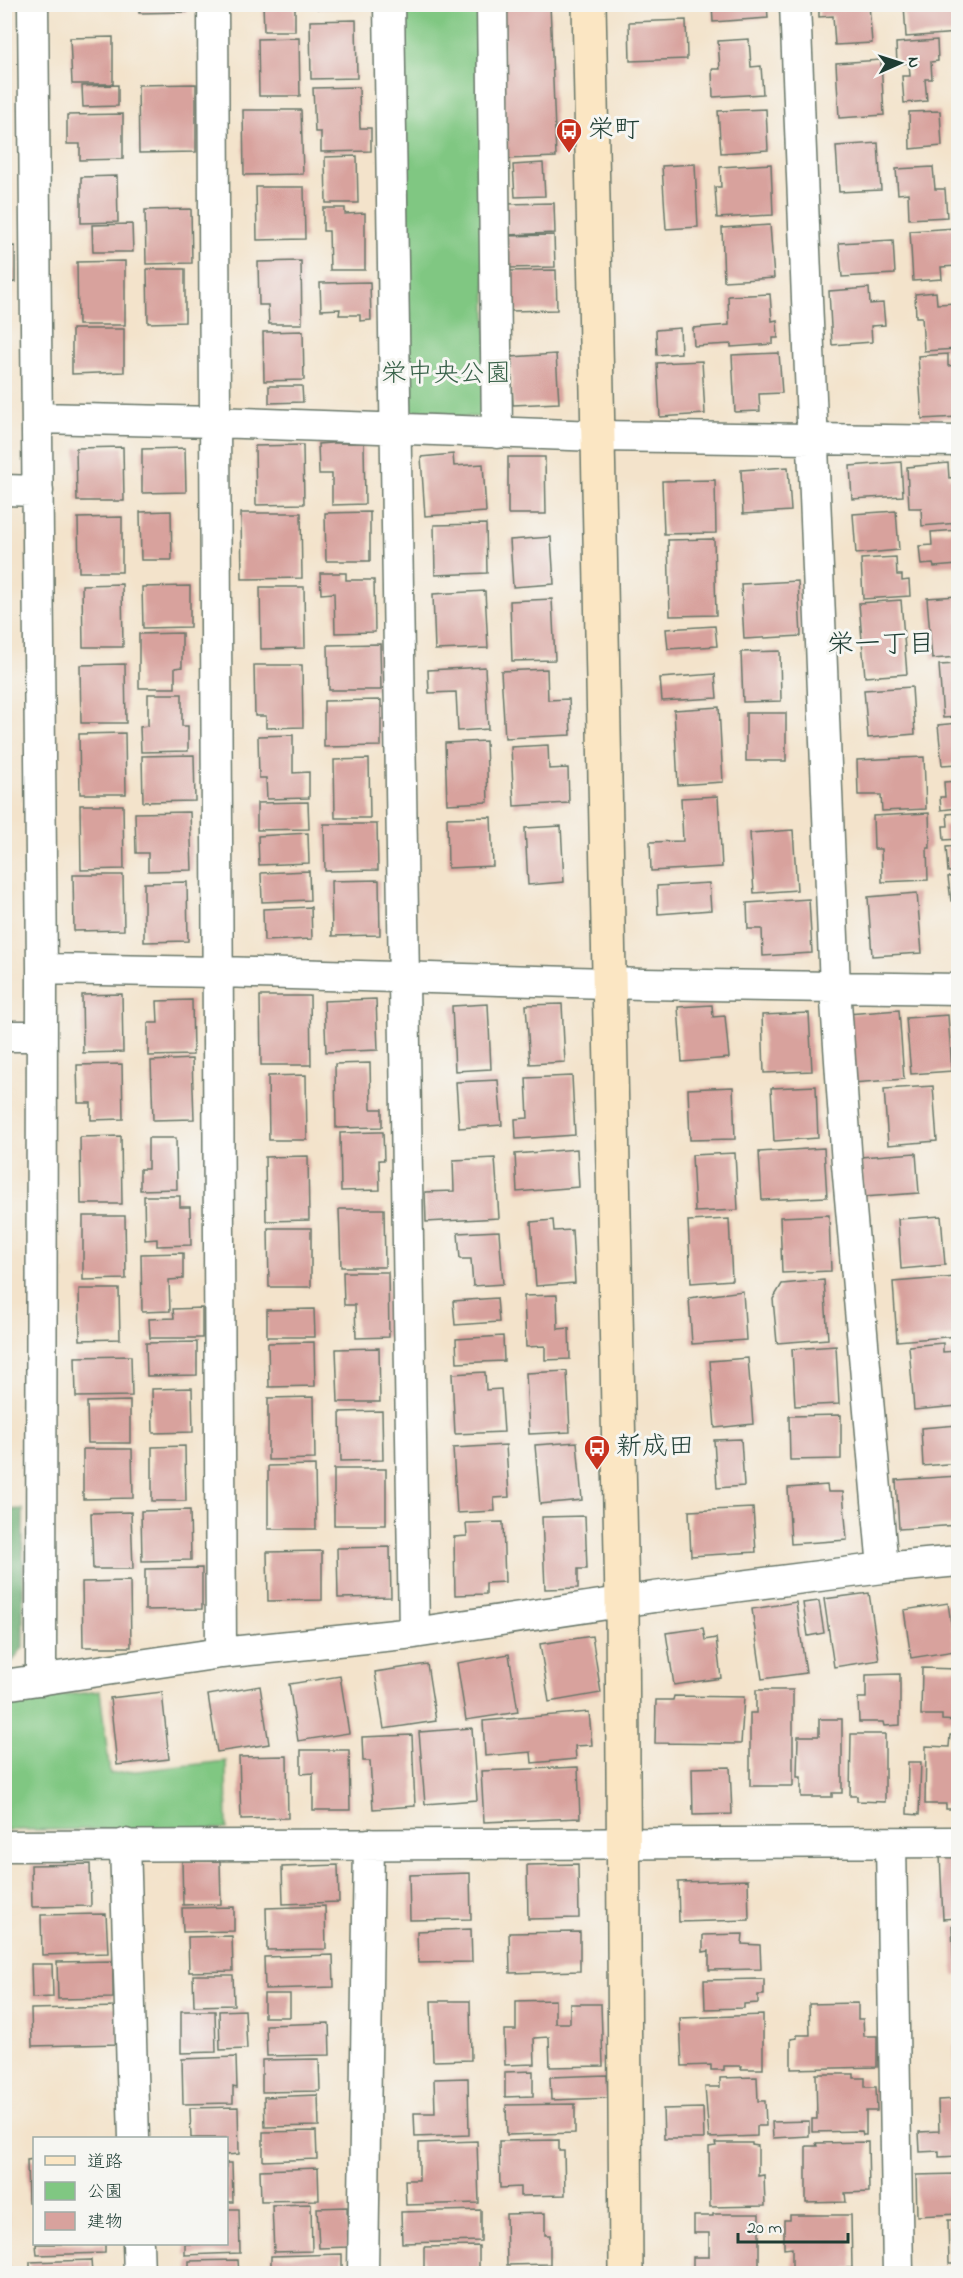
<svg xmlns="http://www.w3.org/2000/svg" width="963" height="2278" font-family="'Indie Flower','Klee One',sans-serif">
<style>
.green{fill:#80c782;stroke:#50825b;stroke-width:1.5}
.forest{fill:#68ac70;stroke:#447452;stroke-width:1.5}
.building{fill:#d8a29d}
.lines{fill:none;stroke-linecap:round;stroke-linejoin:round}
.street-casing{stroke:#697769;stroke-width:33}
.secondary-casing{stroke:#697769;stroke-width:36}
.street{stroke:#fff;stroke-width:30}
.secondary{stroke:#fbe6c3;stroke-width:33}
.labels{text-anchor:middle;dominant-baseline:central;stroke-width:6;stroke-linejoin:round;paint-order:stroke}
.poi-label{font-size:26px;fill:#1f3d34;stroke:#f6f6f2;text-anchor:start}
.park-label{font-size:26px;fill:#376048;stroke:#f6f6f2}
.neighbourhood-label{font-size:27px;fill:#1f3d34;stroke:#f6f6f2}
</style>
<rect width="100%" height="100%" fill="#f6f6f2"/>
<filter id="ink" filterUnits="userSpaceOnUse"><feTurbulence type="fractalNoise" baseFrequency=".0167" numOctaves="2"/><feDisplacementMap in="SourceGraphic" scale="12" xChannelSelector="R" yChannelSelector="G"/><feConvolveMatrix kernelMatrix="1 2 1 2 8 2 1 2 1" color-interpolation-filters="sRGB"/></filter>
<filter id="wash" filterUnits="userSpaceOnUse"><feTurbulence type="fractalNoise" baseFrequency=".008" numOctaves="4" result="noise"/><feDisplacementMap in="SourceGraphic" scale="24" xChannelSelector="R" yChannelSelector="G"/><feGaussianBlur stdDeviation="1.35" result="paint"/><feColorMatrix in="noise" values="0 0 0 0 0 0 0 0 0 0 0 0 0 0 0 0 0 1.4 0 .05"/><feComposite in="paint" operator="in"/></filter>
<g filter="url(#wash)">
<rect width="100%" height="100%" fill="#f3e3cb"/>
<path class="green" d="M399,5H481L488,417L422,418L405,405Z
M100,1691L110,1774L226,1761L227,1829L5,1830L4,1702Z"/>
<path class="forest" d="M23,1509V1647L13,1661L5,1662V1510Z"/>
<g id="blocks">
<path class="building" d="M139,4H187V12L139,13Z
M263,4H295V31H264Z
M318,4H359V8L318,9Z
M501,4H550L556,157L506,159Z
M712,4H767L768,18L713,22Z
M819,4H869L872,43L835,45L833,16L819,17Z
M904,4H958V33L906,37Z
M356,20L357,78L311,79L310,21Z
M686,20L687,59L630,61L629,22Z
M113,37V84H72L70,38Z
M299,38L300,96H259L258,39Z
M749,39L751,67L761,66L763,94L713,97L712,69H720L718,41Z
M937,40L938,61L931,62L932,79H925L927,101L904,103L902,76H910L909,63L897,64L896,43Z
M881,60L884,115L839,118L836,63Z
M196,84V152L139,153L138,85Z
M118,85V106L83,107L82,86Z
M359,87L360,128H371V151L321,152V132H315L313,88Z
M766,109L768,150L721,153L718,111Z
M243,110H301L303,174L244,175Z
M940,111L942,146L910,149L909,112Z
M123,114V159L80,160V144H67V115Z
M878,143L881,190L839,192L836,146Z
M357,156L358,203H326L325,157Z
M543,163L545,196L515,197L513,165Z
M695,164L698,227L666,229L662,166Z
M771,164L773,215L717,218L715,187H721L720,167Z
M933,167L935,189H945L947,217L909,219L908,193L898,194L896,169Z
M117,176L118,222L81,223V177Z
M256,187H304L305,239L257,240Z
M554,203L555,233L507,235L506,204Z
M4,206H8V241H4Z
M323,208H345V214L365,213V270H330L329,231H323Z
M191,209L192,263L146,264L145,210Z
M132,224L133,252H93L92,225Z
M770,225L774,278L724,281L722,228Z
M955,228L958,266L941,267L942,279L913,281L910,231Z
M554,235L555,267L507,268L506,236Z
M893,240L895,274L842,277L839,243Z
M15,246V282L4,283V247Z
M125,261V325H78L77,262Z
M301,261L302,324H269L268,305H259L258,262Z
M147,269H185V322L148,323Z
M556,270L557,310L509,311L508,271Z
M370,282L371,320L360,321V315H339L340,309L321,310L320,283Z
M869,288L870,304L883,303L885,325L871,326L872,342L832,345L829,291Z
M936,292L937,304L958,303V349L924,351L922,317H916L915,294Z
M770,294L772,321L777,320L778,338H773V344L731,347V344L694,346L693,328L729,325L728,296Z
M680,328L681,353L657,355L656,330Z
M72,329H124V372L72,374Z
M303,331L304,380L264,381L263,332Z
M779,353L782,393L759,394L760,411L735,412L732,355Z
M556,354L559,403L513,405L511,357Z
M948,354V366L958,365V417L922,419L918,356Z
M702,361L705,414L660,417L657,363Z
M269,386H302L303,402L269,403Z
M331,443H364L365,504L332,505V474H319L318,444Z
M303,445L304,504L256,505L255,446Z
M123,447L124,501H77L76,448Z
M185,448L186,492L142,493V449Z
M453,454L454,466L483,464L486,512L425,516L421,457Z
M508,457H545L546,514H508Z
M901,462L903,496L852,499L850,466Z
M948,463L949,478L958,477V523L922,526L921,508H909L907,467Z
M788,467L791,511L743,514L741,470Z
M715,480L716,533L664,534L662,481Z
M171,511L172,560H141L140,512Z
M896,511L899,550L856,554L853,514Z
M370,512V561H326L325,513Z
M241,513H301L302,578L242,579Z
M122,517V572H79L78,518Z
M486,524L487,573L435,575L434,525Z
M958,530V565L934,567L933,564L921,565L919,546L932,545L931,532Z
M551,537L554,584L513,587L510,540Z
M714,539L716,615L670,616L668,540Z
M896,557L897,575H902V581L909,580L910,596L863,599L861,559Z
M320,573H346V580H374L375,632L335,633L334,593L321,594Z
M798,581L801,636L744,639L741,584Z
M122,584L123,647H83L82,585Z
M190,586V627L143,628L142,587Z
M260,587H304L305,648L261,649Z
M485,591L488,648L435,650L433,594Z
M958,596V657L932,659L927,598Z
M552,599L555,660L512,661L510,601Z
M901,600L907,674L865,677L859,603Z
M715,626L717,646L668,649L666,629Z
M182,633V667L175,668V688H139V634Z
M380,644L381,690H329L328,645Z
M780,651L781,701L743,702L741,652Z
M125,664L126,723H81L80,665Z
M958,664V717L943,718L939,665Z
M254,665H302L303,727L266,728V716H255Z
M485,667L488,729L458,731L456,692L429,693L428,670Z
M547,669L548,700L569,699L571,735L505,738L501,671Z
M715,674L717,698L662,701L660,678Z
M912,687L915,734L868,738L864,690Z
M148,694H182V726H188V751L141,752L140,727L148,726Z
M381,700V746L324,747V701Z
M719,707L723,782L678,785L674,710Z
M746,713H786V761H746Z
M958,723V764L942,765L938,725Z
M125,733L126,794H80L79,734Z
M293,735V773L309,772V798L267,799L266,778H259L258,736Z
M486,741L488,802L447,804L445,743Z
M548,745L549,769L568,768L569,803L514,806L511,747Z
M194,755L195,801L143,802L142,756Z
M924,757L926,809L882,811L881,795H858L857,760Z
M369,759L370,818H335L334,760Z
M958,781V808L941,810L940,797H945L944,782Z
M718,796L722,867L651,871L650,842L683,841L681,798Z
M308,802L309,829L257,830V803Z
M80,805H123L124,869L81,870Z
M190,812L192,870L148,871V853H136L135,813Z
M929,813L930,848H927L928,880L882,882L881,849H874L873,816Z
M958,813V839L944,840L943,826H948L947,814Z
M491,817L493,866L448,868L447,818Z
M324,824H377L378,870L325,871Z
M561,826L564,882L528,885L525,828Z
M793,830L797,890L754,893L750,833Z
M308,833L309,863L259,865L258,836Z
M958,846V871L948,872L946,847Z
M309,871L310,900L262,902L261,873Z
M73,875H123L124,930L74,931Z
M958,876V901H951L948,877Z
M379,880L380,935L332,936L331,881Z
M187,882L188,941L144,942V883Z
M709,883L711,910L658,914L657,886Z
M917,893L922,953L872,956L868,897Z
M809,899L812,953L763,956L762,929H748L747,903Z
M311,907L312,939L264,941L263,909Z
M122,994L123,1052L83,1053L82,995Z
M260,996H310L311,1065H261Z
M376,999L378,1050L326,1052L324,1001Z
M192,1000L193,1055L148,1056V1023H158L157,1001Z
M488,1004L491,1069L455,1071L452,1006Z
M562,1004L565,1062L530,1064L526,1005Z
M712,1005L713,1017L725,1016L729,1058L682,1062L678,1007Z
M899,1010L904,1079L852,1083L847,1014Z
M809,1013L812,1071L764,1073L762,1015Z
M948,1015L952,1071L911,1074L906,1018Z
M192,1059L194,1119L153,1120L151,1061Z
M370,1063L371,1109H382V1127L336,1128L335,1064Z
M122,1064L123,1119L91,1120V1103H78L77,1065Z
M306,1075L307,1140H269L268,1076Z
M572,1076L575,1135L516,1139L515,1119L528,1118L526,1078Z
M498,1080L502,1125L459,1128L456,1082Z
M816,1086L818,1138L774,1141L771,1088Z
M933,1086L937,1141L888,1145L884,1089Z
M733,1087L735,1139L690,1140L688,1089Z
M379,1132H383L384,1160H379L380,1190L341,1191L340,1133Z
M121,1136L122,1204H81L80,1137Z
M148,1138H176L177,1189L140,1190V1169H148Z
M824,1148L827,1197L762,1200L759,1152Z
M577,1149L579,1187L517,1192L515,1154Z
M735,1153L738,1210L695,1212L692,1155Z
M916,1153L919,1193L863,1197L860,1157Z
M308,1156L309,1220L266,1221L265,1157Z
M495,1158L499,1218L426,1222L425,1192L454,1191L453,1160Z
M144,1196H180V1207H190L191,1245L157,1246V1239L145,1240Z
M339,1209H384L385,1267H341Z
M829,1215L831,1271L782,1273L780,1217Z
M83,1216H125L126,1279L83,1280Z
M941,1216L945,1265L901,1269L898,1219Z
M729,1219L732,1280L691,1283L688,1221Z
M553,1220L554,1231L572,1230L575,1283L536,1286L531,1222Z
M268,1228H311V1287H269Z
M499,1231L503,1284L473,1286L471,1259H460L458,1233Z
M183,1253V1279L169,1280L170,1311L142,1312L141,1254Z
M343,1272H388L389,1337L356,1338L355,1305H344Z
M956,1277L958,1336L897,1341L893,1282Z
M824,1280L828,1339L777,1343L773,1299L782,1284Z
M79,1289H119L120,1339L80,1340Z
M743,1291L746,1340L692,1344L689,1298Z
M557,1295L558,1329L569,1328L570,1359L545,1360V1346L526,1347L524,1296Z
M497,1298L499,1322L455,1325L453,1301Z
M202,1308V1338H150L149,1319L174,1318L173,1309Z
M314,1309L315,1337H267V1310Z
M503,1336L504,1361L457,1363L456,1339Z
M197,1342V1375L147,1376L146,1343Z
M314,1342L315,1386L269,1387L268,1343Z
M943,1343V1352L957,1351L958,1406L914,1410L909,1346Z
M836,1346L839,1404L795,1406L792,1349Z
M379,1348L380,1402H338L336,1349Z
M131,1356L132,1396L76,1397L75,1357Z
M748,1358L753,1424L715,1428L710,1361Z
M567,1371L570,1432L529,1434L526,1373Z
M485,1372L486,1390L501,1389L504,1432L455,1434L452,1374Z
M192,1388L193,1432L153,1433L152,1389Z
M314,1397L315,1459L268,1460V1398Z
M130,1401V1443H88L87,1402Z
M382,1411L383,1460L341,1461L340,1412Z
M841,1415V1459L790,1460L789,1416Z
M958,1425V1463L923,1466L921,1428Z
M741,1439L744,1486L717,1488L714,1440Z
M577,1442L582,1500L540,1504L535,1445Z
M506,1445L509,1497L494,1498L495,1511L457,1513L453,1448Z
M185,1446L186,1501H152V1447Z
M83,1449H132L133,1498L83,1499Z
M315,1465L316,1529H268V1466Z
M334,1469H386V1525H334Z
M958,1476V1525L899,1529L896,1480Z
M827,1485L828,1492H843L847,1540L791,1544L788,1488Z
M753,1508L756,1552L691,1556L689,1511Z
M190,1510L191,1560L142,1561L141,1511Z
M131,1512L133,1569H93L91,1513Z
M585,1516L587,1569H578V1588L545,1589L542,1517Z
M503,1522L505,1582L486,1583V1594L455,1595L454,1537L467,1536L466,1523Z
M390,1547L391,1597L338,1598L337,1548Z
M322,1551V1600L268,1601L267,1552Z
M202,1568V1609L145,1610V1569Z
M130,1581L131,1647H83L82,1582Z
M869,1593L879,1660L834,1667L824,1599Z
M819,1601L824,1633L808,1636L803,1603Z
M796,1602L806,1673L762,1679L752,1609Z
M948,1603L955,1651L911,1658L904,1610Z
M703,1628L705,1640L716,1638L721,1678L674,1685L666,1633Z
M592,1636L601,1693L549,1702L540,1644Z
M509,1654L518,1712L466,1720L457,1663Z
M427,1664L436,1721L384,1729L375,1672Z
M922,1668L958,1669V1721L942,1720V1715H921Z
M900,1674V1725L884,1726L883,1722H859L858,1698H866V1675Z
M340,1676L349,1733L298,1741L289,1684Z
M260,1686L269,1744L217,1752L208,1695Z
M756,1690H793V1786H750V1713H756Z
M162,1692L169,1759L117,1765L110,1698Z
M674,1696L744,1697L741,1744L655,1743L656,1700H673Z
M589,1712L592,1745L575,1746L576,1759L532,1763L531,1752L485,1756L483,1721Z
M819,1719H842V1793H832V1797H801V1777H797L798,1736H819Z
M472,1728L477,1800L425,1804L419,1732Z
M851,1734H885V1802L857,1801V1796H850Z
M412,1735L415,1806L373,1809L370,1761H363L362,1737Z
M950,1735H958V1809H946V1804H925L926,1746L949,1747Z
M301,1750H349L350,1810H313V1773L301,1774Z
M287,1756L288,1818L241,1819L239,1757Z
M908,1762H921L919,1815L907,1814Z
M578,1767L580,1818L484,1822L481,1771Z
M730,1767L732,1814L693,1815L692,1768Z
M940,1856H958V1918L943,1919Z
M182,1861H220L221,1904L183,1905Z
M90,1864L91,1906L32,1907L31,1865Z
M578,1864L579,1918L528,1919L527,1865Z
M338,1865L339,1902L283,1904L282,1867Z
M4,1868H7L8,1907H4Z
M470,1873L471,1919L410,1920L409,1875Z
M748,1880L749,1920L679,1922L678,1882Z
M325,1906L326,1949L267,1950L266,1908Z
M234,1907V1931L183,1932L182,1908Z
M106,1914L108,1953L42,1955L41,1915Z
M952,1925H958V1975H954Z
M471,1929L472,1962L418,1963L417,1931Z
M580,1932V1971L510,1973L509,1933Z
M743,1934L742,1944L760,1945L761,1969L709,1970V1951L703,1952V1935Z
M232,1936L233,1971L189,1972L188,1937Z
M333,1955L334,1987L265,1989L264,1957Z
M113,1961V1998L58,1999L57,1962Z
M4,1963H7L8,2006H4Z
M31,1964H52L53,1997L32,1998Z
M193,1975H233L234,2005L194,2006Z
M764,1979V1995H758V2003L744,2004V2008L705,2009L704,1980Z
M264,1994H290V2017H264Z
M555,2000V2023H570V2004H601L603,2066L550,2067L549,2037L534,2038L535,2064L505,2065L504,2030H516V2001Z
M431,2001H470L471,2060L433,2061Z
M858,2003V2019H863L864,2036H877V2067L791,2069V2039L797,2038V2035H810L809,2004Z
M118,2007L119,2044L32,2046L31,2009Z
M245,2010L247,2049L220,2050L219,2011Z
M181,2011H215L216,2052L181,2053Z
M4,2013H7L8,2055H4Z
M763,2015V2069H741L742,2066H724V2070H711V2065L682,2066L680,2018Z
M329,2023L330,2055L267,2056L266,2025Z
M958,2045V2091H955L954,2046Z
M236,2057L237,2088L233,2087V2103L183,2104L182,2059Z
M319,2059L320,2091L262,2092V2060Z
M533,2071V2096L505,2097V2072Z
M816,2074H854V2078H865V2087H876L877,2111H866V2135H863L862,2131L812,2132V2119H817Z
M607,2075L608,2098L551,2100L550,2077Z
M757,2077L758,2101H765L766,2126H757V2136L709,2138L705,2087H720V2078Z
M468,2078L469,2135L415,2137L414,2113H435L434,2079Z
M318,2095L319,2126L265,2127L264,2097Z
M958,2099V2156L939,2157V2151L920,2152L919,2132L939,2131L938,2100Z
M575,2104V2133L507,2135L506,2105Z
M238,2107L239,2154L226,2155V2138H191L190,2108Z
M703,2108L704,2139H664L663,2109Z
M809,2121V2136L773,2138L772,2122Z
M316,2131L317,2159L263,2161V2132Z
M559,2140V2151H564L565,2195L520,2196V2187L500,2188L499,2141Z
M477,2141L479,2203L406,2205L405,2180H419V2143Z
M868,2142L869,2192L845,2193L846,2202L806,2203V2146H817L816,2143Z
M715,2143H752V2145L758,2146V2176L764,2175L765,2206L710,2207L709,2147L716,2146Z
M34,2159V2202H28L27,2160Z
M226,2163H232L233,2202H226Z
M318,2168L319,2200L261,2201L260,2170Z
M958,2174V2214L917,2216L916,2175Z
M311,2204L312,2251L274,2252L272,2205Z
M347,2207L348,2247L319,2248L317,2208Z
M226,2209H239L240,2253L185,2255V2244H226Z
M481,2210V2241L402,2243L401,2212Z
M4,2212H8L9,2255H4Z
M545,2213V2235H550V2264L507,2265L506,2214Z
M713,2214H759V2274H693V2257H709V2233H694V2216H713Z
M790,2215H851L852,2268H847V2271H833V2274H792V2248L784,2249V2220H790Z
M948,2220H958V2264H949Z
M36,2244H105V2253L37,2255Z
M479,2246V2274H424V2247Z
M342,2254V2274H271V2256Z
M91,2260L92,2274H30V2262Z
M238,2260L239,2274H189V2261Z
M4,2261H9V2274H4Z"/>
</g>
</g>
<g filter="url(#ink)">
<use href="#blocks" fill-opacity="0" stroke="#697769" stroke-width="1.5"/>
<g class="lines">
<g class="street-casing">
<path id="street" d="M33,4L42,969L41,1680
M213,4L221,1653
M389,4L414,1633
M492,4L497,433
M795,4L835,987L847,1164L883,1568
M37,418L215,422L598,436L958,441
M4,490L38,491
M42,969L219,972L643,984L958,989
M4,1036H40
M4,1685L221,1653L414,1633L654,1597L883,1568L958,1561
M891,1843L898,2274
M125,1844L134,2138
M4,1846L958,1842
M138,2244L139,2274
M363,2274L369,1844"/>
</g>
<g class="secondary-casing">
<path id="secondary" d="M589,4L622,1602L626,2274"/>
</g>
<use href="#street" class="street"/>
<use href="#secondary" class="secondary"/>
</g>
</g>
<defs>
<g id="bus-pin" transform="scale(1.35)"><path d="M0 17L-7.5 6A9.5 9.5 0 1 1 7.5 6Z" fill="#c8321e" stroke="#f6f6f2"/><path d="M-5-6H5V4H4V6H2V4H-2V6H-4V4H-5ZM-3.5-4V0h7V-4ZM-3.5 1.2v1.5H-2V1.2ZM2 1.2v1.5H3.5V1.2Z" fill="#fff"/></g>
</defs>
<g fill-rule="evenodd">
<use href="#bus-pin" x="569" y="131"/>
<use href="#bus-pin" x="597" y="1448"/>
</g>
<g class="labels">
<g class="poi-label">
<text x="588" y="131">栄町</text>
<text x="616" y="1448">新成田</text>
</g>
<g class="park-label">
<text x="446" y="375">栄中央公園</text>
</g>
<g class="neighbourhood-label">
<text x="881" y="645">栄一丁目</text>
</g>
</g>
<rect width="963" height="2278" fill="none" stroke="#f6f6f2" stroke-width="24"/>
<rect x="33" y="2137" width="195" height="108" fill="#f6f6f2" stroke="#a0aca6" stroke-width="1.5"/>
<rect x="45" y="2156" width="30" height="9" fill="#fbe6c3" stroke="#a0aca6" stroke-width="1.5"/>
<text x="87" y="2167" font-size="18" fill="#1f3d34">道路</text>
<rect x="45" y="2182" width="30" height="18" fill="#80c782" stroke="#a0aca6" stroke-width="1.5"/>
<text x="87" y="2197" font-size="18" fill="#1f3d34">公園</text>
<rect x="45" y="2212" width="30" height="18" fill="#d8a29d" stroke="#a0aca6" stroke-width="1.5"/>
<text x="87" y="2227" font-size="18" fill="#1f3d34">建物</text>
<g transform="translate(900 63) rotate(87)" stroke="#f6f6f2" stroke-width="4.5" paint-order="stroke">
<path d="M0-4.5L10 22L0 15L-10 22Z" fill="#1f3d34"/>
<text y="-9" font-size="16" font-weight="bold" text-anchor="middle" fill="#1f3d34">N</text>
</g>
<path d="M738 2233v9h110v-9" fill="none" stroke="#1f3d34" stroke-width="3"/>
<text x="747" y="2233" font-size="18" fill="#1f3d34" stroke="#f6f6f2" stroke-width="4.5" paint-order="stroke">20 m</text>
</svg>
